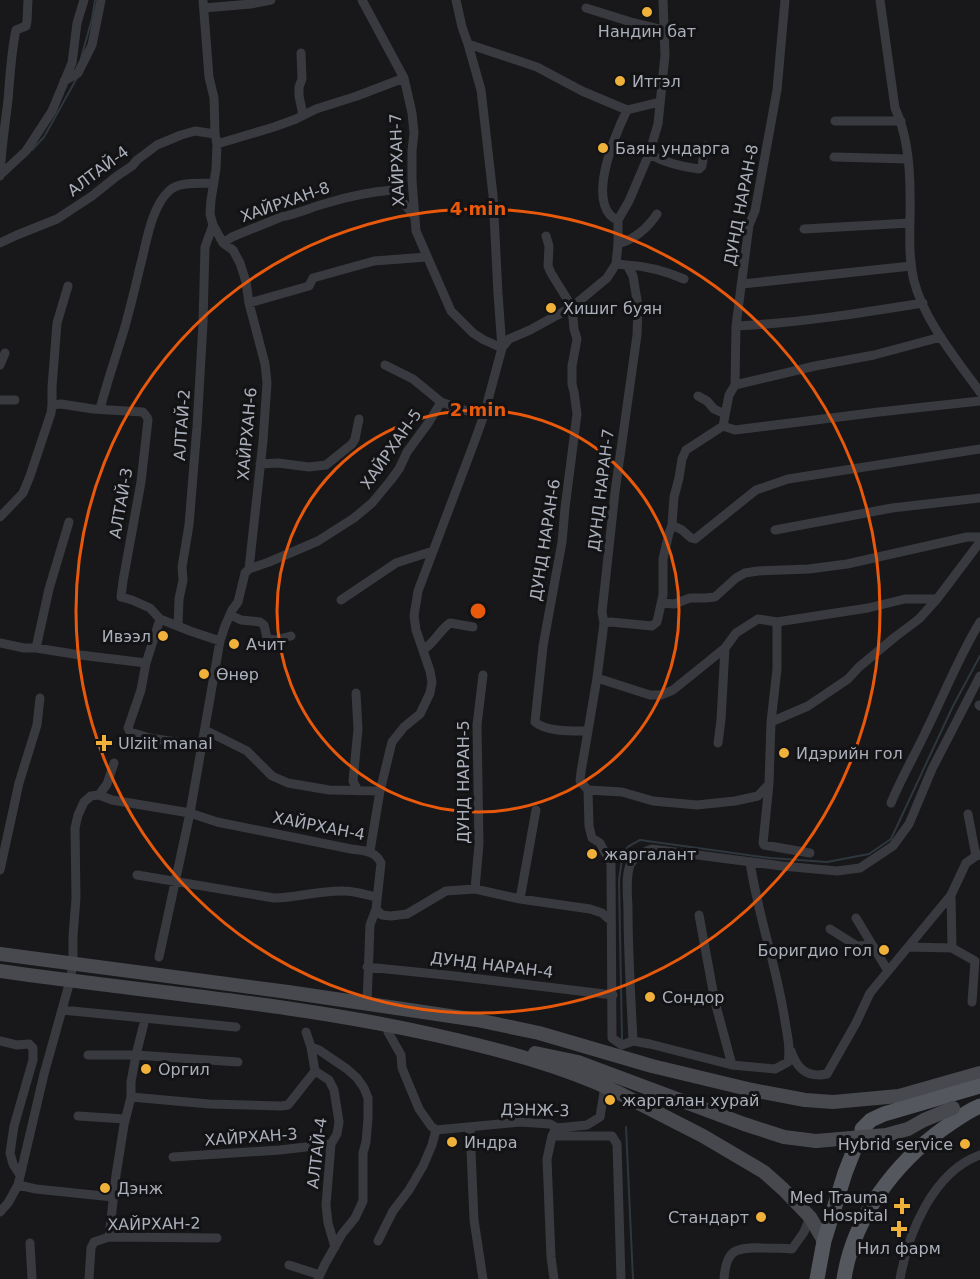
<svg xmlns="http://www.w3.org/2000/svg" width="980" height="1279" font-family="'DejaVu Sans',sans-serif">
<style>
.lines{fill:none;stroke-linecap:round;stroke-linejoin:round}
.stream{stroke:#2e373e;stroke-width:2}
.street{stroke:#393a3f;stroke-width:9}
.secondary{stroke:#47494f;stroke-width:14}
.primary{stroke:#55575e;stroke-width:15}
.secondary-bridge{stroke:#47494f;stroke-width:14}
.ring{fill:none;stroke:#e8590c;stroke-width:3}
.poi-dot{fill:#f0b13a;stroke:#131315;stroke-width:2}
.labels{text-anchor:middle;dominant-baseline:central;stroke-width:6;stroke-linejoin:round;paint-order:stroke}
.poi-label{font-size:16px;fill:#aaafba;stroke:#131315;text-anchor:start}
.street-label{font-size:16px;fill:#aaafba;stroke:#131315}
.centre{fill:#e8590c;stroke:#131315;stroke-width:3}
.ring-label{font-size:18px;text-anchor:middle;font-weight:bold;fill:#e8590c;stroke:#131315;stroke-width:6;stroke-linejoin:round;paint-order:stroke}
</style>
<rect width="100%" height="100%" fill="#18181a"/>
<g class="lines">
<path class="stream" d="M81,58L92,19L95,0
M32,150L44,137L78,76
M622,1040L619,880L623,852L629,846L640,840L770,858L827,862L869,854L891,839L953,706L980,656
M626,1127L633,1279"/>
<path class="street" d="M203,0L209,77L214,98L215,134L217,144L216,169L211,200L210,214L213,225L223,243L233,250L240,263L246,282L249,303L265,364L267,383L263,441L249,569
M362,0L404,78L412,113L414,133L412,151V180L416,231L451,311L473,333L484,340L502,348
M880,0L895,108C907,134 910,165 910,193C911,223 907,252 914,281C924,320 956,359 980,392
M204,8L251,4L271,0
M586,8L631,22L664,30
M468,44L537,67L582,91L627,110
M301,53L302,79L299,87V96L303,115
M64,81L78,73L92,45L101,0
M835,121H901
M217,144L274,127L296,119L316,109L357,96L404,78
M649,154C666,163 681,167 699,169L702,166L705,146
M834,157L908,159
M0,175L26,151L52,111L72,63L77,23L84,0
M0,176C1,150 5,126 8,100C10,77 11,53 16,30L26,26L27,21L28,0
M618,220C615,219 612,217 610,215C590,192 616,133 627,110L660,102
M804,229L910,223
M546,236L549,246L548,266L551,273L572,307L574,329L577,339L572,366V384L574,392L577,414L565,508L562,542L543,646L535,722C546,732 573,731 588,731
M0,243L17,235L57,219L92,196L117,176L132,166L137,160L157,145L181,135L195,131L215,134
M223,243L232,237L281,217C297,214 312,207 327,203C350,196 369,192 393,190L414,216
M618,244C635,239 647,229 657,214
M616,264L627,265L633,276L638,306L637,335L615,492L602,612L604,623L597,678L581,772L580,781L588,790L589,826L592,838L600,843L611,864L612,1038L622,1045L633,1041C631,998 628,954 628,911C628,896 625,879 630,865C634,856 644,852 652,849L782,866L837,871L860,868L893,846L909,824L932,769L980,676
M627,265C647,266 665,271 684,279
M742,284L911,266
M249,303L309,286L313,278L374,261L427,257
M736,326C799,323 861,313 923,303
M502,348L509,339L530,330L572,307L607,278L616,264L618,244V220L629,201L649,154L658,124L665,55L663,0
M0,365L5,353
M385,365L413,379L441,402L470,412L484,415
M735,385L815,366L874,355L941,337
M698,396L707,401L714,409L725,414
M0,400H15
M52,405V387L57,323L68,286
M100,409C107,382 116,356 124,330C130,309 135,288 140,267C146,245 151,207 169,191C179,181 200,184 214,183
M723,426L735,430L879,412L980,401
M260,464L278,463L309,467L326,465L352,444L355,439L359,419
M0,517L23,493L30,476L51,413L52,405L61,404L93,409L143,412L147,417L148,420L141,482L123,581L121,597L132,600L150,608L160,619L190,631L220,641
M672,525L682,530L691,538L695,539L756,490L788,479L980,449
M775,530L892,508L980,498
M341,600L396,563L433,551
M661,603L674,604L690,598H705L715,597L736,578L745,573L758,571L809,569L847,564L967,537H980
M230,615L241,620L260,622L264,625L267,638L275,640L291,636
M160,619L146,663L141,690L128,728L130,732L150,738L201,746
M604,623L611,622L652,626L657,622L663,595V559L669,533L672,525L674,497L679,478L682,459L686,450L723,426L729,395L735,385L736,326L749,225L755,211L777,90L785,0
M178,626L179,599L183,580L182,567L189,525L197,427L203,323L205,247L213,225
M0,643L24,648H36L80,655L146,663
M36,648L49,589L69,522
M423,650C435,642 439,631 450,623L473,627
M597,678L650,695H661L673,690L725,648L736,633L758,619L777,622L868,608L905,599H937L980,542
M356,693L358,729L353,781L358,791
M979,705L980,706
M771,722L808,706L848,679L859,667L895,637L919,619L937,599
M205,730L247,751L272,776L288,783L329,790L380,791
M718,743L721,720L725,648
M769,784L763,843L764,845L810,853
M588,790L622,792L653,801L697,805L735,801L758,796L769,784L771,722L777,669V622
M99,795L112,800L190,813L217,822L351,849C363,851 375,850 381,863L376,909L382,915L391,916L407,914L446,891L475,889L520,899L590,909L602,913L611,921
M99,795L107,784L114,763
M891,803C901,778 915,755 926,731C944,695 959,656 980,622
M968,814L976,856
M370,851L380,791L392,742L404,727L420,714L430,693L432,682L430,671L416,630L414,616L418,591L474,443L484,415L502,348L498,294L493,195L481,90L468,44L462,27L456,0
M0,870L19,783L37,725L40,698
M137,875L274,898C297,898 320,890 344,891C355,891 366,895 377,897
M475,889L479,844L477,725L483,675
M951,895L952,948L975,961L972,1002
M520,899L536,810
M699,915L715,1002L732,1065
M856,918L888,971
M830,929L857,946L872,945
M908,947L952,948
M159,957L190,813L220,641L225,626L232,610L238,602L245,573L249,569L269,562L318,541L354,518L372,503L391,480L399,469L407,452L429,422L441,402
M367,967L455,976L613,995
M367,1004L370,925L376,909
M62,1010L236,1027
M306,1032L311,1047L315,1071
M0,1041L17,1045L29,1044L33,1048V1060L14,1126L10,1153L13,1164L20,1175
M633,1041L650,1044L732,1065L775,1069L788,1062C791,1048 787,1035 785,1021C777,967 758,916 750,862
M311,1047L319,1050L347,1069L357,1078L364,1088L368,1098V1118L366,1142L363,1153V1201L355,1218L342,1234L325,1264L318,1279
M791,1051C797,1069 807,1078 827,1074L856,1023L870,993L951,895L966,863L976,856L980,855
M88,1055H136L238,1062
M315,1071L329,1080L334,1090L339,1122L337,1134L331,1144L326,1205L328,1223L335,1247
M131,1097L209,1104L281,1106L288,1105L315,1071
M78,1116L125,1119
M470,1127L474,1220L483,1279
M436,1130L520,1122L550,1124L557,1128L587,1125L600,1117L605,1086
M552,1136H612L617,1144L621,1279
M173,1157L280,1150L331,1144
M18,1185L36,1189L113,1197
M0,1212L8,1203L18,1185L44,1074L70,981L73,964V936L76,898L75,828L78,815L84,802L91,796L99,795
M109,1237L116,1175L124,1125L131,1097V1082L136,1055L145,1019
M378,1241L393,1211L409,1190L423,1166L432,1145L436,1130L431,1126L419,1109L402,1068L401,1055L388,1032
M30,1243L32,1279
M289,1265L320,1275
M89,1279L91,1248L94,1242L109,1237L217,1238
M554,1279L551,1257L547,1159L552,1136L554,1132
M724,1279C726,1250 735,1247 762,1248C772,1248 782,1248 792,1249L804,1232L810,1217
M900,1279C908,1233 933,1172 980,1155"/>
<path class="secondary" d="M0,954L288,992L477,1020L539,1033L652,1066L752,1090L805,1100L833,1102L899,1096L980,1073
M0,971C145,992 292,1003 435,1035C497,1049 560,1065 617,1092L703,1136L764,1172L783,1189L810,1217L824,1241
M535,1053L578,1062L744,1124L784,1137L816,1141"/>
<path class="primary" d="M862,1129L871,1120L884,1114L980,1086
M817,1279L824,1241L845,1173L856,1145
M844,1279C853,1218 895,1163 944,1128C956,1120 967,1111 980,1106"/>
<path class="secondary-bridge" d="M816,1141L886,1135L908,1129L924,1120L953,1108"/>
</g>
<g class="ring">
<circle cx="478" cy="611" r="201"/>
<circle cx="478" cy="611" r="402"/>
</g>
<g class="poi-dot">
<circle cx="647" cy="12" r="6"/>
<circle cx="620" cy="81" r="6"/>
<circle cx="603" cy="148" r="6"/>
<circle cx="551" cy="308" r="6"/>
<circle cx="163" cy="636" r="6"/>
<circle cx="234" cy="644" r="6"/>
<circle cx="204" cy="674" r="6"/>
<path d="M101 734h6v6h6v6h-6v6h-6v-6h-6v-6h6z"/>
<circle cx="784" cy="753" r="6"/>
<circle cx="592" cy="854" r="6"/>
<circle cx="884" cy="950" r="6"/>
<circle cx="650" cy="997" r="6"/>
<circle cx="146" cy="1069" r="6"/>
<circle cx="610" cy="1100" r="6"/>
<circle cx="452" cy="1142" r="6"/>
<circle cx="965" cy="1144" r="6"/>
<circle cx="105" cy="1188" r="6"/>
<path d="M899 1197h6v6h6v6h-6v6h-6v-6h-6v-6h6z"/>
<circle cx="761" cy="1217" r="6"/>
<path d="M896 1220h6v6h6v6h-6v6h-6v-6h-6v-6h6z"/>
</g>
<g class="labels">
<g class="poi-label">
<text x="647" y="31" text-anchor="middle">Нандин бат</text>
<text x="632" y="81">Итгэл</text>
<text x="615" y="148">Баян ундарга</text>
<text x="563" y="308">Хишиг буян</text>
<text x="151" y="636" text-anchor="end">Ивээл</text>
<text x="246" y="644">Ачит</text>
<text x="216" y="674">Өнөр</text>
<text x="118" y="743">Ulziit manal</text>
<text x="796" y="753">Идэрийн гол</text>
<text x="604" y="854">жаргалант</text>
<text x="872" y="950" text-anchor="end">Боригдио гол</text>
<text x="662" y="997">Сондор</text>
<text x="158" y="1069">Оргил</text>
<text x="622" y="1100">жаргалан хурай</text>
<text x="464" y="1142">Индра</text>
<text x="953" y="1144" text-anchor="end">Hybrid service</text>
<text x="117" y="1188">Дэнж</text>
<text x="888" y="1197" text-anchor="end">Med Trauma<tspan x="888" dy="18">Hospital</tspan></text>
<text x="749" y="1217" text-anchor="end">Стандарт</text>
<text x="899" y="1248" text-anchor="middle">Нил фарм</text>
</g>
<g class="street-label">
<text transform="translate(397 160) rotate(-92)">ХАЙРХАН-7</text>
<text transform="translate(98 171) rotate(-37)">АЛТАЙ-4</text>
<text transform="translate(285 202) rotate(-19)">ХАЙРХАН-8</text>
<text transform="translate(741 205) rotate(-79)">ДУНД НАРАН-8</text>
<text transform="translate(182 425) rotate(-86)">АЛТАЙ-2</text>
<text transform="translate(247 434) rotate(-85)">ХАЙРХАН-6</text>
<text transform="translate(391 449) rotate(-55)">ХАЙРХАН-5</text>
<text transform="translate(601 490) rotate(-83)">ДУНД НАРАН-7</text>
<text transform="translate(121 503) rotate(-80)">АЛТАЙ-3</text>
<text transform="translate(545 540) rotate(-81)">ДУНД НАРАН-6</text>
<text transform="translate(463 782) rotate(-90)">ДУНД НАРАН-5</text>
<text transform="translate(319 826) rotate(11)">ХАЙРХАН-4</text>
<text transform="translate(492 965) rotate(7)">ДУНД НАРАН-4</text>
<text transform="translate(535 1110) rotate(1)">ДЭНЖ-3</text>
<text transform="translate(251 1137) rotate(-4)">ХАЙРХАН-3</text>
<text transform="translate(317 1153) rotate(-83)">АЛТАЙ-4</text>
<text transform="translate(154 1224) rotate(-1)">ХАЙРХАН-2</text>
</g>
</g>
<circle cx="478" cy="611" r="9" class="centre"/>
<g class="ring-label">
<text x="478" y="215">4 min</text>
<text x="478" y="416">2 min</text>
</g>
</svg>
